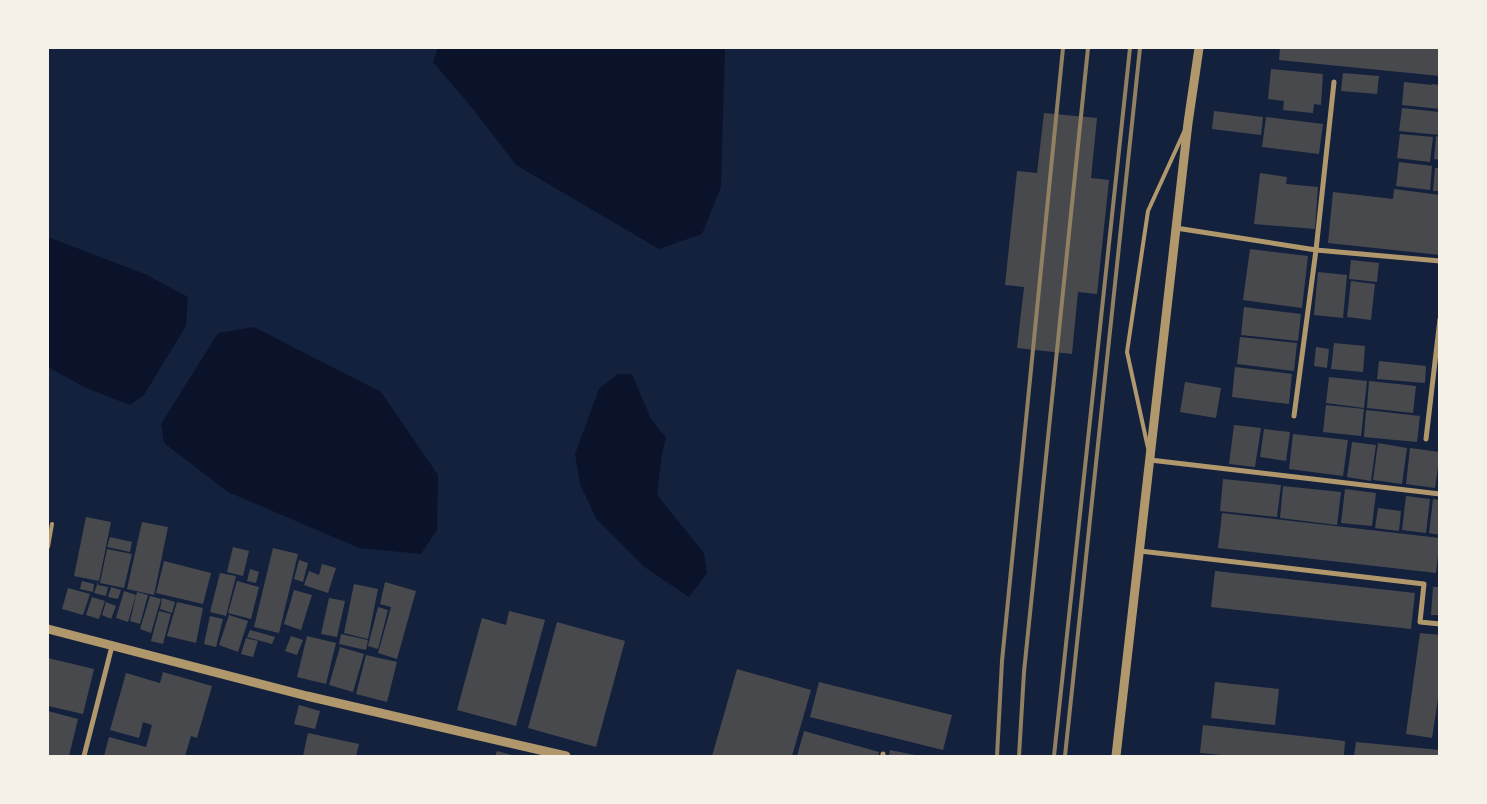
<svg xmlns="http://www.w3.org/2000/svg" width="1487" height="804" font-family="'Fira Sans',sans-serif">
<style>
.water{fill:#0b132b}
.building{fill:#48494c}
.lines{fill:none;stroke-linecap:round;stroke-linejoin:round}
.service{stroke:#b1986c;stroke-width:4}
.minor{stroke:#b1986c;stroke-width:5}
.tertiary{stroke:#b1986c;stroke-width:9}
.rail{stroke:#918062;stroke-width:4}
</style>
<rect width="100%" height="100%" fill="#14213d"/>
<path class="water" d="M438,48H725L721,187L702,234L659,249L516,165L473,109L433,62Z
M48,237L145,274L188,297L186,326L144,395L130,405L86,388L48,367Z
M254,327L381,392L438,475L437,530L421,554L359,548L228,492L164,443L161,424L218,333Z
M618,374H632L651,419L666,438L662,454L657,495L704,553L707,573L689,597L643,566L597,520L580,484L575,454L599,389Z"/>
<path class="building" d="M1280,48H1440V76L1279,60Z
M1271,69L1323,74L1321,105L1314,104L1313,113L1283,110L1284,101L1268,99Z
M1343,73L1379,76L1377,94L1341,91Z
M1404,82L1432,85L1431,93L1432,84L1440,85V109L1402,105Z
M1402,108L1440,112V135L1399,131Z
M1214,111L1263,117L1261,135L1212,129Z
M1044,113L1097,118L1091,178L1109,180L1097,294L1078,292L1072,354L1017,348L1024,287L1005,285L1017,171L1037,173Z
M1266,117L1323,124L1319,154L1262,147Z
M1400,134L1433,137L1430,162L1397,158Z
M1436,136L1440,137V160L1434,159Z
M1399,162L1432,166L1430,190L1396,186Z
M1435,168H1440V191H1433Z
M1260,173L1287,177L1286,184L1318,187L1315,229L1254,224Z
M1394,189L1440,195V255L1328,243L1333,192L1393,199Z
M1250,249L1308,256L1302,308L1243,300Z
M1351,260L1379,263L1377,282L1349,279Z
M1318,272L1347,275L1343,318L1314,315Z
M1351,281L1375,284L1371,320L1347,317Z
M1244,307L1301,314L1298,341L1241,335Z
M1240,337L1297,343L1294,371L1237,364Z
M1334,343L1365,346L1363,372L1331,369Z
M1316,347L1329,349L1327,368L1314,366Z
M1379,361L1426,366L1425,383L1377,379Z
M1235,367L1292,374L1289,404L1232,397Z
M1329,377L1367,381L1364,408L1326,403Z
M1369,381L1416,386L1413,413L1367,408Z
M1185,382L1221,388L1216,418L1180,412Z
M1326,405L1364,409L1361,436L1323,432Z
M1366,410L1420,416L1417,442L1364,437Z
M1234,425L1261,428L1255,467L1229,464Z
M1264,429L1290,432L1286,461L1260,457Z
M1293,434L1348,440L1343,476L1289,469Z
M1352,442L1376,445L1371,481L1347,477Z
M1378,443L1407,448L1402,484L1373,480Z
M1410,448L1440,452L1435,488L1406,484Z
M1223,479L1281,485L1277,517L1220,511Z
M1283,486L1341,492L1337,525L1280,518Z
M1345,489L1376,493L1372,526L1341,523Z
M1406,496L1430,499L1426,533L1402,530Z
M1433,499L1440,500V535L1429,533Z
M1378,508L1401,511L1399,531L1375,528Z
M1222,513L1440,538L1436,573L1218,548Z
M86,517L111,522L99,581L74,576Z
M142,522L168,527L154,595L127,589Z
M110,537L132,542L130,552L107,547Z
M233,547L249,551L243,576L227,572Z
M273,548L298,554L279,633L254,627Z
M107,549L132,554L124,588L100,583Z
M299,560L308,563L303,582L294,579Z
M164,561L211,573L203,604L156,593Z
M322,564L336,568L328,593L304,585L309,571L319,575Z
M250,569L259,572L256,583L247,581Z
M1215,571L1415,593L1411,629L1211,607Z
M220,573L236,576L226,616L210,612Z
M82,581L94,584L93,592L80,589Z
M237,581L259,587L251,619L228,613Z
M98,582V585L108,587L106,596L94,593Z
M385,582L416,591L397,659L378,653L391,607L380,604Z
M354,584L378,589L368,639L344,633Z
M111,587L121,590L118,599L108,597Z
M1433,587H1440V615H1431Z
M68,588L90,594L83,615L62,609Z
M294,590L312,595L301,630L284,624Z
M124,591L136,595L128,622L116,618Z
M137,592L148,595L140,624L130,621Z
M150,596L161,599L151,633L140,629Z
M92,597L105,601L99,619L86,615Z
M162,598L175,602L172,613L160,609Z
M329,598L345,601L337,637L321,634Z
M106,602L116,606L111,619L102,615Z
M177,602L203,608L196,643L167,636Z
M378,607L388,610L378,649L368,646Z
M159,611L171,614L163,644L151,641Z
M509,611L545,620L516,726L457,710L482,618L506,625Z
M229,615L248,621L238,652L219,645Z
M210,616L223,619L216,647L204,644Z
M557,622L625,641L596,747L528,728Z
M250,630L275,637L272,644L247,637Z
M1420,633L1440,635V685L1432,738L1406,734Z
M341,634L368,640L366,650L339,644Z
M291,636L303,640L297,655L285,651Z
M307,636L336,643L326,684L297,677Z
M246,638L258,641L253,657L241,654Z
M340,647L364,654L353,692L329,685Z
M366,655L397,662L387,702L356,694Z
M48,658L94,669L83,714L48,706Z
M737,669L811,690L792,756H712Z
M163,672L212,686L197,738L191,736L185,756H104L109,737L146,747L152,725L143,722L139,738L110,730L126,673L160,683Z
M819,682L952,715L943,750L810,717Z
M1215,682L1279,689L1275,725L1211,718Z
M299,705L320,711L315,729L294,724Z
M48,711L78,719L69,756H48Z
M1203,725L1345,741L1344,756H1232L1200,753Z
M804,731L879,752L878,756H797Z
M308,733L359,744L356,756H303Z
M1356,742L1440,750V756H1354Z
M890,750L920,756H889Z
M497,751L516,756H495Z"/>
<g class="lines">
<path class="service" d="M1148,448L1127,352L1148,211L1184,132
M48,547L52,524"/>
<path class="minor" d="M1176,228L1316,250L1440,261
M1294,416L1316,250L1334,82
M1426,439L1440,319
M1150,460L1440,494
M1140,551L1424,584L1420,622L1440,624
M84,756L112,646
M883,756V754"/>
<path class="tertiary" d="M48,629L307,696L566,756
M1116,756L1188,123L1199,48"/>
<path class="rail" d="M997,756L1002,661L1063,48
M1019,756L1024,672L1088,48
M1054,756L1130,48
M1065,756L1140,48"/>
</g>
<rect width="1487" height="804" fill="none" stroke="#f6f1e7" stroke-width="98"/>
</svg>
